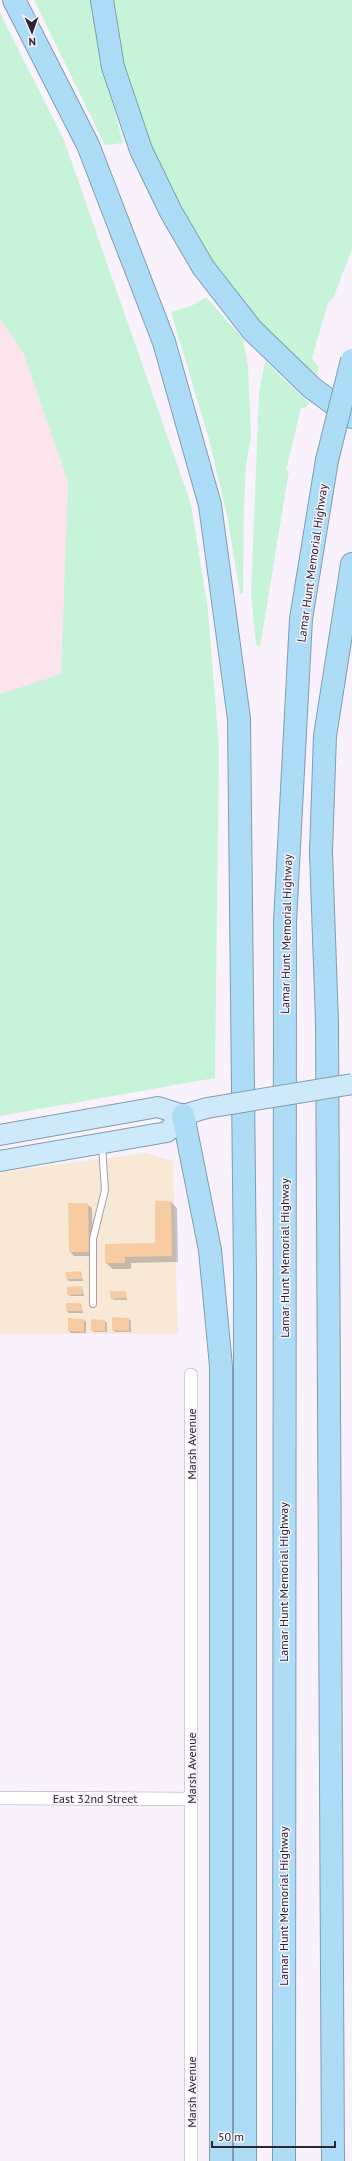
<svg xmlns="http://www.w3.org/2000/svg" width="352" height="2161" font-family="'PT Sans',sans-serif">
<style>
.commercial{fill:#f7e9d5}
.industrial{fill:#fce3ec}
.green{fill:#c7f4d8}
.shadow{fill:#0003}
.building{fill:#f8cca2}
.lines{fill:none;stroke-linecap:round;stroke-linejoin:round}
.lane-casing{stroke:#a99fb0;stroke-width:8}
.street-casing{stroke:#a99fb0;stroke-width:14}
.primary-casing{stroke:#809db1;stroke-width:22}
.highway-casing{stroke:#809db1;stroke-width:24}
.lane{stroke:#fff;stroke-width:6}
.street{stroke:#fff;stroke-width:13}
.primary{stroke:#ceeafa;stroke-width:20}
.highway{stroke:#addcf7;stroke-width:22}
.primary-bridge-casing{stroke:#809db1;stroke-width:22;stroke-linecap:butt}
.highway-bridge-casing{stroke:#809db1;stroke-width:24;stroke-linecap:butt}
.primary-bridge{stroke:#ceeafa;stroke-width:20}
.highway-bridge{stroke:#addcf7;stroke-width:22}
.labels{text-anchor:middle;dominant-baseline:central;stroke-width:3;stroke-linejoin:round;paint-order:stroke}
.street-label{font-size:12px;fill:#2b272e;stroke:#f9f2fd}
</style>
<rect width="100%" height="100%" fill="#f9f2fd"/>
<path class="commercial" d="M146,1153L173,1161L178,1334H0V1172Z"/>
<path class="industrial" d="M0,319L23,352L68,482L61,675L0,694Z"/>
<path class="green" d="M34,0H93L102,63L123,143L105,145Z
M113,0H352V249L333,299L328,303L312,358L319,367L315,383L266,334L203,253L157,170L131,94L120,50Z
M0,13L64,140L191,504L208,610L219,747L215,1078L0,1116V694L61,674L68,482L23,352L0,319Z
M206,297L243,339L248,366L251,436L246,465L244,507L243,593L240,594L227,516L209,439L171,312L191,306Z
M265,361L309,403L306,407L301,408L286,470L289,471L260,647L256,645L251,594L259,393Z"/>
<path class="shadow" d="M171,1202L177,1208L178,1262L131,1263V1269H113L106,1263L156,1244Z
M87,1204L92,1208L93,1256H74L70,1252Z
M81,1272L83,1281H69L67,1279V1273Z
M82,1287L84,1296H70L68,1294Z
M125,1292L127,1300H114L111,1298Z
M81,1304L83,1313H69L67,1311Z
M113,1318L129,1319L131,1321V1332H115L113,1330Z
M84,1320L86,1322V1333H71L69,1331Z
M105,1321L107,1323V1332H94L92,1330Z"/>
<path class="building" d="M155,1201H171L172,1256L125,1257V1263H105V1244L155,1243Z
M68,1203H88L89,1252H69Z
M81,1271L82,1279H66V1272Z
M82,1286V1294L67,1295V1287Z
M110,1291H126V1298L110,1299Z
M66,1303H81L82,1311H66Z
M112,1317L129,1318V1331L112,1330Z
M68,1318L84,1319V1332L68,1331Z
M91,1319L105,1320V1331H91Z"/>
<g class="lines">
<g class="lane-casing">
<path id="lane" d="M93,1304V1239L105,1190L102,1147"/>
</g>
<g class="street-casing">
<path id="street" d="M191,1375V2161
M0,1798L191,1799"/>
</g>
<g class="primary-casing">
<path id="primary" d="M0,1135L158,1107L183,1115L207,1108
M0,1161L167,1132L183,1115"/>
</g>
<g class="highway-casing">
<path id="highway" d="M14,0L88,145L164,342L210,505L239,719L245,1274V2161
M102,0L113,67L141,150L171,212L203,267L252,330L312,388L352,417
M183,1115L210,1250L221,1366V2161
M284,2161L285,922L301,619L327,460
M333,2161L327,1023L321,852L325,736L352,564"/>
</g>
<use href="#lane" class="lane"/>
<use href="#street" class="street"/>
<use href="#primary" class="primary"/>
<use href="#highway" class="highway"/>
<g class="primary-bridge-casing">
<path id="primary-bridge" d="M207,1108L352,1084"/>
</g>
<g class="highway-bridge-casing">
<path id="highway-bridge" d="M327,460L352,360"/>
</g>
<use href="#primary-bridge" class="primary-bridge"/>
<use href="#highway-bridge" class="highway-bridge"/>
</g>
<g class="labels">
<g class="street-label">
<text transform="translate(312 563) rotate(-82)">Lamar Hunt Memorial Highway</text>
<text transform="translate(286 934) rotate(-89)">Lamar Hunt Memorial Highway</text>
<text transform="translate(284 1258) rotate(-90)">Lamar Hunt Memorial Highway</text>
<text transform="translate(191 1444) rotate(-90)">Marsh Avenue</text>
<text transform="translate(283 1582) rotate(-90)">Lamar Hunt Memorial Highway</text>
<text transform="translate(191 1768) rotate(-90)">Marsh Avenue</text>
<text x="95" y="1798">East 32nd Street</text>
<text transform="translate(283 1906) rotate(-90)">Lamar Hunt Memorial Highway</text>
<text transform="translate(191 2092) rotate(-90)">Marsh Avenue</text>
</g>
</g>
<g transform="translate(32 32) rotate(178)" stroke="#f9f2fd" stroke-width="3" paint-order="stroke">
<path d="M0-3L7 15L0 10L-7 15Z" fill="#2b272e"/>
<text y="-6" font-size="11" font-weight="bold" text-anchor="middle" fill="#2b272e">N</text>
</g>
<path d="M212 2141v6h123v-6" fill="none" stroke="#2b272e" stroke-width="2"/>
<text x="218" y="2141" font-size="12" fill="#2b272e" stroke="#f9f2fd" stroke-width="3" paint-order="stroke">50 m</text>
</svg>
